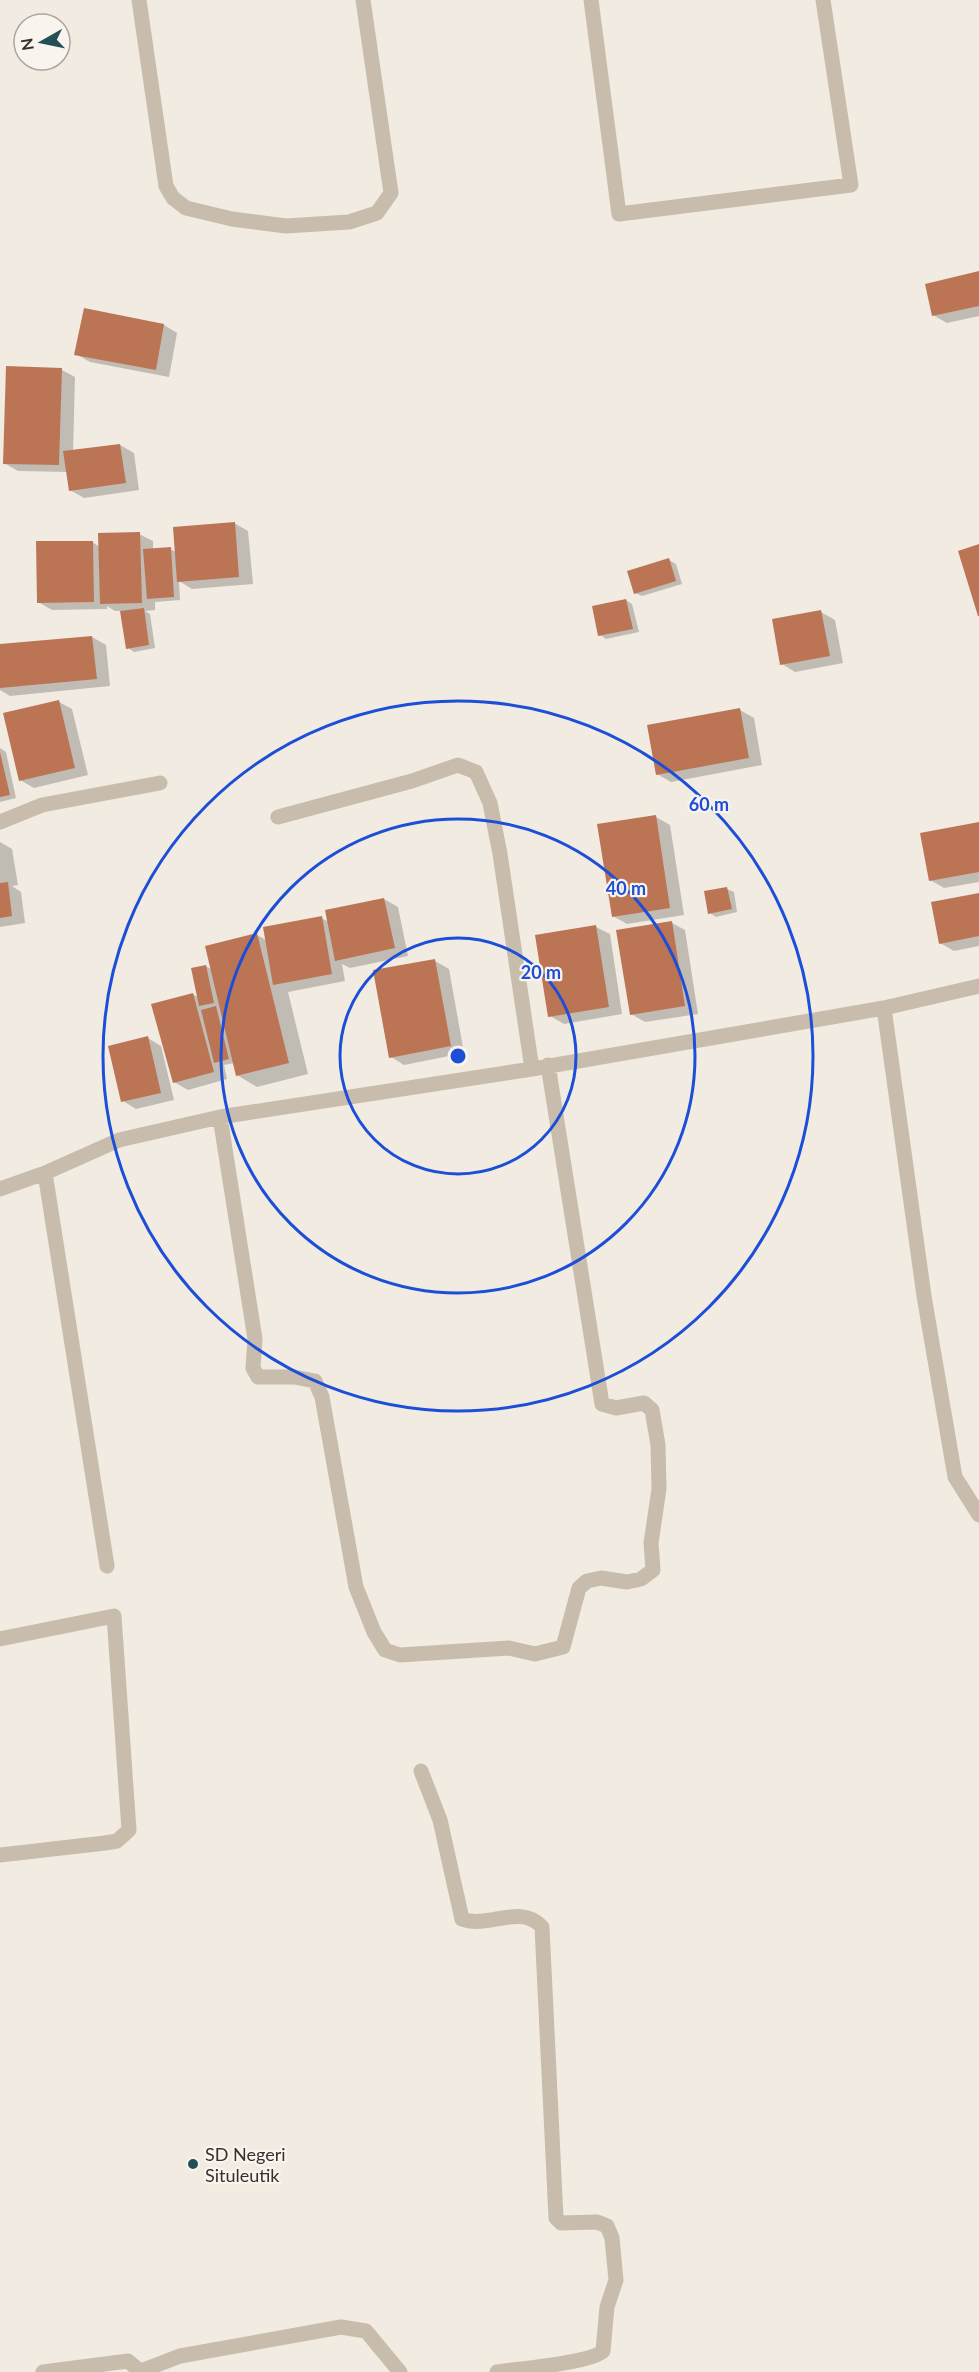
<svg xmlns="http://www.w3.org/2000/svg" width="979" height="2372" font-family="Lato,sans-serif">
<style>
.shadow{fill:#0003}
.building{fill:#bb7555}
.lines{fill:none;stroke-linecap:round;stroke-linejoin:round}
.minor{stroke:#c8bcad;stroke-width:15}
.ring{fill:none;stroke:#1d4ed8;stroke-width:3}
.poi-dot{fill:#244f55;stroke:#f9f4ed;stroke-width:2}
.labels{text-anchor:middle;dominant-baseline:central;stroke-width:4.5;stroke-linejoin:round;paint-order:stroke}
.poi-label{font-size:18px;fill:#38302b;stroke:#f9f4ed;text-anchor:start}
.centre{fill:#1d4ed8;stroke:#f9f4ed;stroke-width:3}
.ring-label{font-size:18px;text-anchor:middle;font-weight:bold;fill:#1d4ed8;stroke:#f9f4ed;stroke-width:4.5;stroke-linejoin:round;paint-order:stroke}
</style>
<rect width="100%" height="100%" fill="#f1ebe1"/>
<path class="shadow" d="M979,273V316L947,323L933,315Z
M85,310L164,325L177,333L169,377L90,362L76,354Z
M62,370L75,377L73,452L120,445L134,453L139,490L84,498L70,490L68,472L18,471L4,463Z
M234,523L248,531L253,584L192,589L179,581L180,600L155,602V610L145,611L150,614L155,648L134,652L128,648L122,611H115L107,606V609L52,610L38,602L92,542L100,547L139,534L153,541V550L170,549L176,552Z
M669,560L676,564L682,584L642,596L635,593Z
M626,600L632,604L639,632L606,639L600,635Z
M821,612L835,620L843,663L795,672L782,664Z
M92,637L106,645L110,686L10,696L0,690V646Z
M59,702L72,709L88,775L34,788L20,780Z
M740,710L754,718L762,765L671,782L657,774Z
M0,748L6,752L16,798L0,802Z
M656,817L670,825L684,915L627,924L613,916Z
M979,824V882L944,888L930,880Z
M0,842L12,849L18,885L12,886L21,892L25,923L0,927Z
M727,889L734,892L737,912L716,917L710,913Z
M979,895V946L954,951L940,943Z
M384,899L398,907L408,956L350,968L342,964L345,981L288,992L308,1074L257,1087L237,1075L234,1063L224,1065L227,1079L188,1090L174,1082L193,994L199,998L206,966L212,970L257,935L266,940L321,918L329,922Z
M672,923L685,930L698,1014L645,1022L631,1014Z
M596,927L610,934L622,1014L564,1024L550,1016Z
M435,961L449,969L464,1053L404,1065L391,1057Z
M148,1038L161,1046L174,1100L136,1109L123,1101Z"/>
<path class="building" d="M979,271V306L932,316L925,284Z
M84,308L164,324L156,370L74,355Z
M6,366L62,368L59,465L3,464Z
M120,444L126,483L69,491L63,451Z
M235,522L239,577L177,582L173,527Z
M140,532L142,603L100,604L98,533Z
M36,541H93L94,602L37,603Z
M979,544V616H978L958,551Z
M171,547L174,597L147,599L143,549Z
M669,558L676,581L634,594L627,571Z
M626,599L633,629L598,636L592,606Z
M144,608L149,645L126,649L120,611Z
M821,610L830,656L780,665L772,619Z
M92,636L97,679L0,688V644Z
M59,700L75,768L19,781L3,713Z
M740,708L749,758L656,775L647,725Z
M0,752L10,795L0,797Z
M656,815L670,908L612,917L597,824Z
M979,822V872L929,881L920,833Z
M8,882L12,916L0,918V883Z
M727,887L732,909L708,914L704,891Z
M979,893V936L939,944L931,902Z
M384,898L395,948L335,961L325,910Z
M322,916L332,974L273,985L263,927Z
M672,921L685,1006L630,1015L616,930Z
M596,925L609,1007L548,1017L535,935Z
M257,933L289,1063L236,1076L205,946Z
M435,959L451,1046L389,1058L373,970Z
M206,965L214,1003L199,1006L191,968Z
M193,993L214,1072L173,1083L151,1004Z
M216,1006L229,1059L214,1063L201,1010Z
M148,1036L161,1093L121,1102L108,1046Z"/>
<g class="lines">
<path class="minor" d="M139,0L166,186L173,198L186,208L232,219L286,226L349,222L377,213L391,193L363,0
M591,0L619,214L851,185L823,0
M278,817L412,781L458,765L476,772L490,803L500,854L532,1069
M0,822L42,805L160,783
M884,1008L924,1296L955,1477L979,1515
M220,1117L255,1339L253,1368L258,1377H294L315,1381L322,1397L356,1587L374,1632L385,1650L400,1655L509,1648L535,1654L563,1647L579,1588L587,1581L601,1578L627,1582L641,1579L653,1570L651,1543L659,1489L658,1445L652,1410L644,1403L616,1408L602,1404L548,1065
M45,1173L107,1566
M0,1189L45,1173L119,1140L220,1117L532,1069L884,1008L979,986
M0,1639L114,1616L129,1830L117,1841L105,1843L0,1855
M421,1771L440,1820L462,1919C489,1929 520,1903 542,1927L556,2218L561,2223L597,2222L607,2226L612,2238L616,2280L607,2307L603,2351C591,2363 517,2369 497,2372
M141,2371L180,2356L341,2327L366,2331L400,2372
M43,2372L128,2361L141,2372"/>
</g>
<g class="ring">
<circle cx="458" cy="1056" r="118"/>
<circle cx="458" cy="1056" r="237"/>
<circle cx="458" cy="1056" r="355"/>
</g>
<circle class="poi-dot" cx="193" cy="2164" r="6"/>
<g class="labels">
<g class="poi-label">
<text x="205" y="2154">SD Negeri<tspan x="205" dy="21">Situleutik</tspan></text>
</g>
</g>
<circle cx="458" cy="1056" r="9" class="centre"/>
<g class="ring-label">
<text x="709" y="811">60 m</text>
<text x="626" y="895">40 m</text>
<text x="541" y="979">20 m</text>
</g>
<g transform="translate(42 42) rotate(261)"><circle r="28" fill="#f9f4ed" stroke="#aca69f" stroke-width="1.5"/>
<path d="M0-4.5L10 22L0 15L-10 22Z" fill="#244f55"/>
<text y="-9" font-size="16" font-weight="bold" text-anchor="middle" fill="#38302b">N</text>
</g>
</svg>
